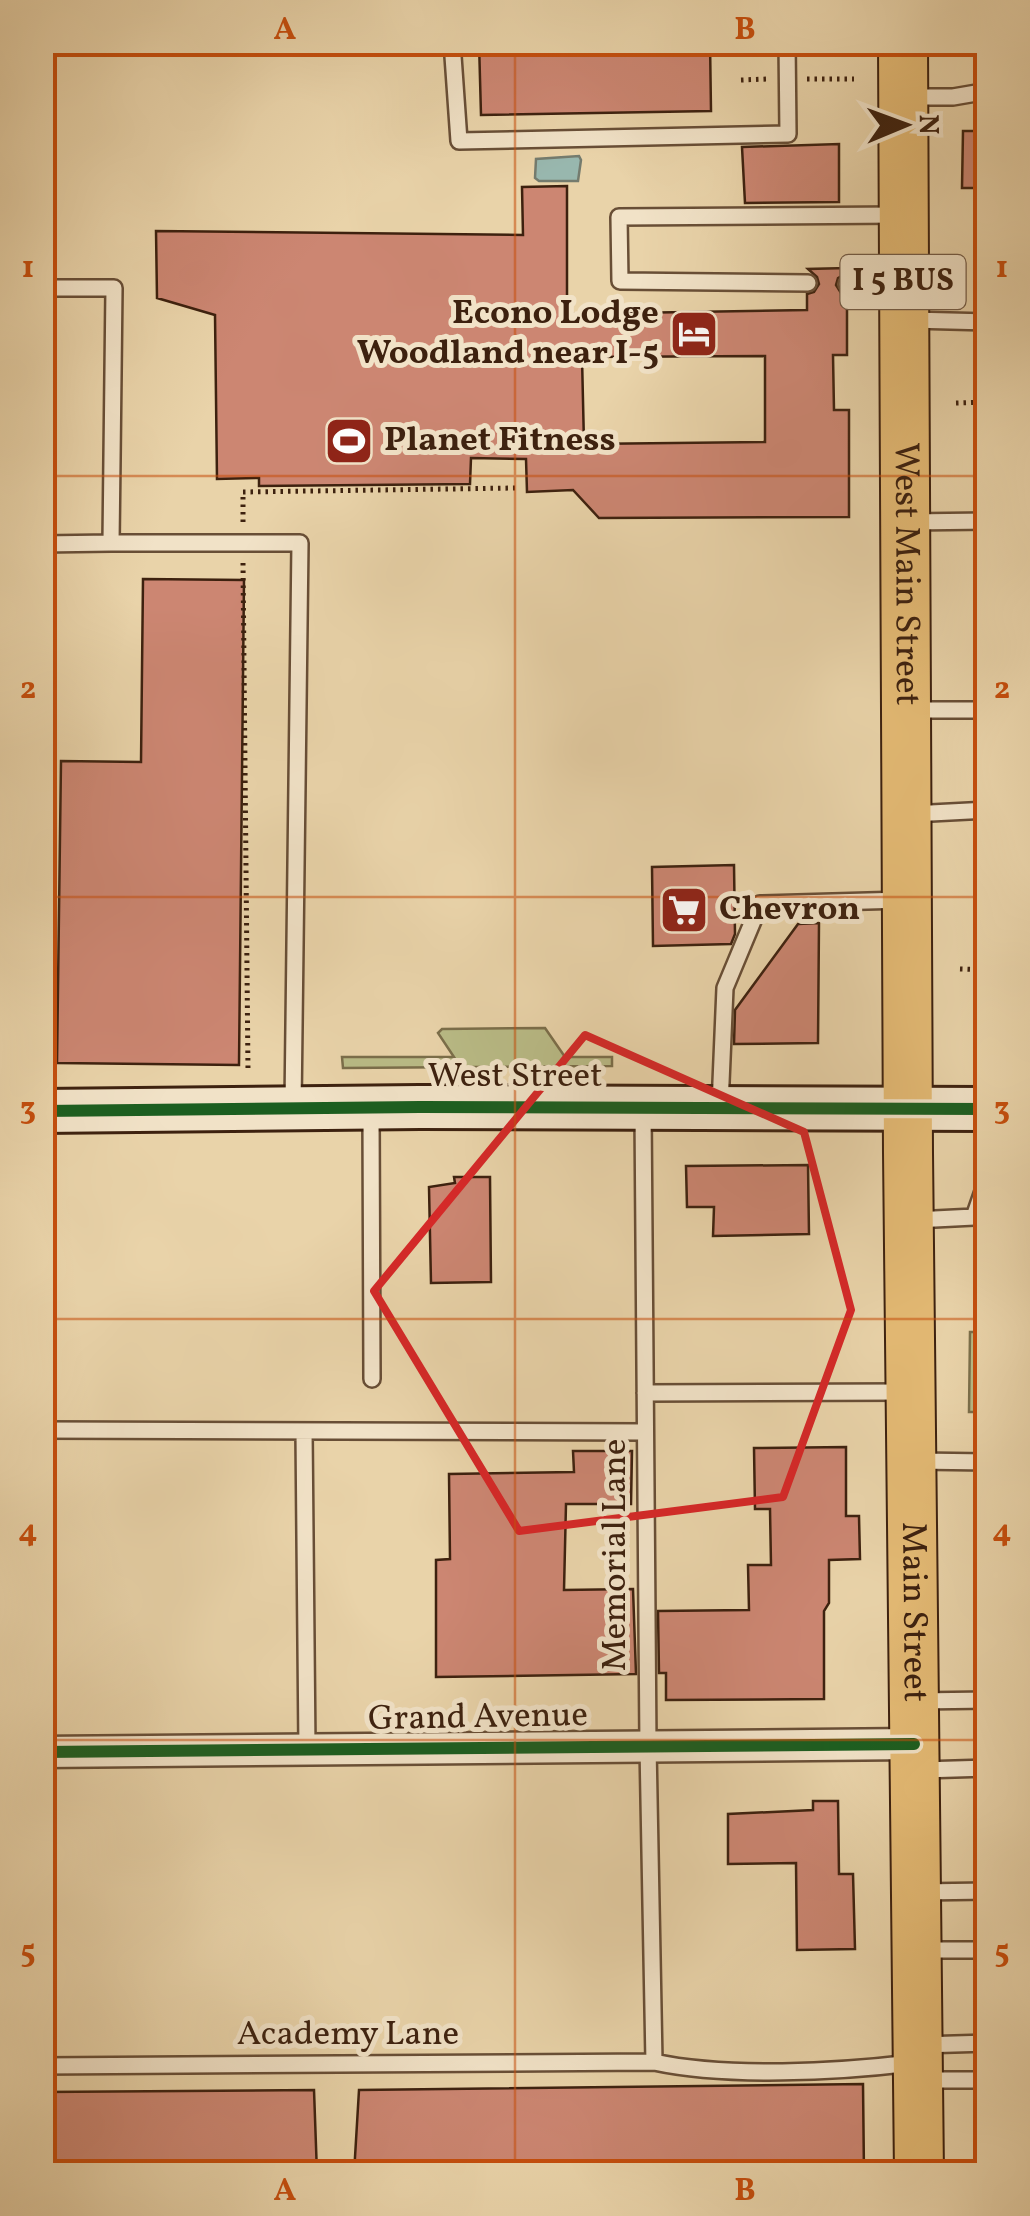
<svg xmlns="http://www.w3.org/2000/svg" width="1030" height="2216" font-family="Vollkorn,serif">
<style>
.green{fill:#b9bb86;stroke:#7b6e4a;stroke-width:2.5}
.water{fill:#98b7ae;stroke:#747b6e;stroke-width:2.5}
.building{fill:#cc8672;stroke:#3d210f;stroke-width:2.5;fill-rule:evenodd}
.lines{fill:none;stroke-linecap:round;stroke-linejoin:round}
.lane-casing{stroke:#684e36;stroke-width:20}
.street-casing{stroke:#684e36;stroke-width:35}
.secondary-casing{stroke:#3d210f;stroke-width:48}
.primary-casing{stroke:#3d210f;stroke-width:52}
.path{stroke:#3d210f;stroke-width:5;stroke-dasharray:2.5 5;stroke-linecap:butt}
.lane{stroke:#f1e2c7;stroke-width:15}
.street{stroke:#f1e2c7;stroke-width:30}
.secondary{stroke:#f1e2c7;stroke-width:42}
.primary{stroke:#e4ba74;stroke-width:48}
.cycleway-casing{stroke:#f1e2c7;stroke-width:19}
.cycleway{stroke:#1b5e20;stroke-width:12}
.marked{fill:none;stroke:#d62828;stroke-width:8;stroke-linejoin:round}
.grid{fill:none;stroke:#c64e0d;stroke-width:2.5;stroke-opacity:0.55}
.labels{text-anchor:middle;dominant-baseline:central;stroke-width:10;stroke-linejoin:round;paint-order:stroke}
.shield{fill:#f1e2c7;stroke:#735b46;stroke-width:2.5}
.shield-label{font-size:32px;font-weight:bold;fill:#3d210f}
.poi-label{font-size:35px;font-weight:bold;fill:#3d210f;stroke:#f1e2c7;text-anchor:start}
.street-label{font-size:35px;fill:#3d210f;stroke:#f1e2c7}
.neatline{fill:none;stroke:#c64e0d;stroke-width:4}
.grid-label{font-size:32px;text-anchor:middle;font-weight:bold;fill:#c64e0d}
</style>
<rect width="100%" height="100%" fill="#e9d3a9"/>
<filter id="stains"><feTurbulence type="fractalNoise" baseFrequency=".002" numOctaves="4"/><feColorMatrix values="0 0 0 0 .2 0 0 0 0 .09 0 0 0 0 .02 0 0 0 .5 -.17"/></filter>
<radialGradient id="worn" r=".72"><stop offset=".6" stop-color="#630" stop-opacity="0"/><stop offset="1" stop-color="#630" stop-opacity=".3"/></radialGradient>
<path class="green" d="M545,1028L565,1057H612V1066L343,1068L342,1057H454L438,1033L442,1029Z
M970,1332H985V1412H969Z"/>
<path class="water" d="M579,156L581,160L578,181H539L535,178L536,159Z"/>
<path class="building" d="M479,42H710L711,111L481,115Z
M963,131H988V188H962Z
M839,144V202L745,203L742,147Z
M567,186V314L807,310V294L814,292L819,284L817,277L808,269L847,268V273L838,278L836,285L841,293L847,295V355H833L834,410H849V517L599,518L573,490L527,492L526,459L471,458L470,484L259,486V478L217,479L215,315L157,298L156,231L523,235L522,187ZM765,356V442L584,444L582,357Z
M143,579L244,580L239,1065L57,1063L61,761L141,762Z
M734,865L735,934L731,944L653,946L652,867Z
M819,923L818,1043L734,1044L735,1010L798,924Z
M808,1165L809,1234L713,1236L714,1207H687L686,1166Z
M454,1177H490L491,1282L431,1283L429,1187L455,1183Z
M846,1447V1516H859L860,1559L829,1560V1603L824,1611V1699L666,1700V1673H659L658,1611L749,1610L748,1565H771L770,1509H755L754,1448Z
M573,1451H632L631,1504H566L564,1590L633,1589L636,1674L436,1677V1560L450,1559L449,1474L574,1472Z
M813,1801H838L839,1874H853L855,1949L797,1950L796,1863L728,1864V1814L813,1810Z
M863,2084L864,2174H354L359,2090Z
M314,2090L317,2174H42V2092Z"/>
<g class="lines">
<g class="lane-casing">
<path id="lane" d="M452,42L459,141L788,134L787,42
M908,97H953L988,91
M808,283L620,281L619,217L900,215
M847,284H898
M42,288H114L111,543L42,544
M912,320L988,322
M909,522L988,521
M111,543H300L293,1106
M912,710H988
M912,814L988,810
M720,1106L725,988L760,904L903,900
M643,1111L648,1746L654,2062
M371,1112L372,1379
M915,1220L974,1217L983,1191H988
M645,1393L907,1392
M42,1430L645,1432
M304,1431L307,1749
M917,1461L988,1462
M918,1701L988,1700
M922,1770L988,1768
M920,1892L988,1891
M922,1950H988
M921,2045L988,2043
M42,2066L654,2062C728,2078 837,2072 912,2063
M922,2080H988"/>
</g>
<g class="street-casing">
<path id="street" d="M42,1752L914,1744"/>
</g>
<g class="secondary-casing">
<path id="secondary" d="M42,1111L420,1107L988,1109"/>
</g>
<g class="primary-casing">
<g id="primary">
<path id="s1" d="M903,42L908,1153L919,2174"/>
</g>
</g>
<path class="path" d="M807,79H854
M741,80L767,79
M956,403L988,402
M243,522V492L515,488
M243,563L248,1071
M960,969L988,970"/>
<use href="#lane" class="lane"/>
<use href="#street" class="street"/>
<use href="#secondary" class="secondary"/>
<use href="#primary" class="primary"/>
<g class="cycleway-casing">
<path id="cycleway" d="M42,1111L420,1107L988,1109
M42,1752L914,1744"/>
</g>
<use href="#cycleway" class="cycleway"/>
</g>
<path class="marked" d="M585,1035L804,1132L851,1310L783,1497L519,1531L374,1291Z"/>
<path class="grid" d="M515,42V2174M42,476H988M42,897H988M42,1319H988M42,1740H988"/>
<defs>
<g id="hotel-square" transform="scale(2.5)"><rect x="-9" y="-9" width="18" height="18" rx="4" fill="#8f2418" stroke="#f1e2c7"/><path d="M-6-4.5h1.5V1H6V5H4.5V3h-9V5H-6ZM-4 0a1.8 1.8 0 1 1 3.6 0ZM.5 0V-2.5h3Q6-2.5 6 0Z" fill="#fff"/></g>
<g id="stadium-square" transform="scale(2.5)"><rect x="-9" y="-9" width="18" height="18" rx="4" fill="#8f2418" stroke="#f1e2c7"/><path d="M0-5a6.5 5 0 1 0 0 10a6.5 5 0 1 0 0-10ZM-3.5-1.8h7v3.6h-7Z" fill="#fff"/></g>
<g id="supermarket-square" transform="scale(2.5)"><rect x="-9" y="-9" width="18" height="18" rx="4" fill="#8f2418" stroke="#f1e2c7"/><path d="M-6-5.5h2.5l.6 2H6L4.5 2H-2.5L-4.4-4H-6ZM-1.5 3.2a1.3 1.3 0 1 0 .1 0ZM3 3.2a1.3 1.3 0 1 0 .1 0Z" fill="#fff"/></g>
</defs>
<g fill-rule="evenodd">
<use href="#hotel-square" x="694" y="334"/>
<use href="#stadium-square" x="349" y="441"/>
<use href="#supermarket-square" x="684" y="910"/>
</g>
<g class="labels">
<rect class="shield" x="840.5" y="255" width="125" height="54" rx="8"/>
<g class="shield-label">
<text x="903" y="282">I 5 BUS</text>
</g>
<g class="poi-label">
<text x="659" y="314" text-anchor="end">Econo Lodge<tspan x="659" dy="40">Woodland near I-5</tspan></text>
<text x="384" y="441">Planet Fitness</text>
<text x="719" y="910">Chevron</text>
</g>
<g class="street-label">
<text stroke="none"><textPath href="#s1" startOffset="532">West Main Street</textPath></text>
<text x="515" y="1077">West Street</text>
<text transform="translate(616 1555) rotate(-90)">Memorial Lane</text>
<text stroke="none"><textPath href="#s1" startOffset="1570">Main Street</textPath></text>
<text transform="translate(478 1718) rotate(-1)">Grand Avenue</text>
<text x="348" y="2035">Academy Lane</text>
</g>
</g>
<rect width="1030" height="2216" fill="none" stroke="#e9d3a9" stroke-width="110"/>
<g transform="translate(905 125) rotate(89)" stroke="#f1e2c7" stroke-width="8" paint-order="stroke">
<path d="M0-8L18 38L0 25L-18 38Z" fill="#3d210f"/>
<text y="-15" font-size="28" font-weight="bold" text-anchor="middle" fill="#3d210f">N</text>
</g>
<rect x="55" y="55" width="920" height="2106" class="neatline"/>
<g class="grid-label">
<text x="285" y="39">A</text>
<text x="745" y="39">B</text>
<text x="28" y="277">1</text>
<text x="1002" y="277">1</text>
<text x="28" y="698">2</text>
<text x="1002" y="698">2</text>
<text x="28" y="1119">3</text>
<text x="1002" y="1119">3</text>
<text x="28" y="1541">4</text>
<text x="1002" y="1541">4</text>
<text x="28" y="1962">5</text>
<text x="1002" y="1962">5</text>
<text x="285" y="2200">A</text>
<text x="745" y="2200">B</text>
</g>
<rect width="100%" height="100%" filter="url(#stains)"/>
<rect width="100%" height="100%" fill="url(#worn)"/>
</svg>
